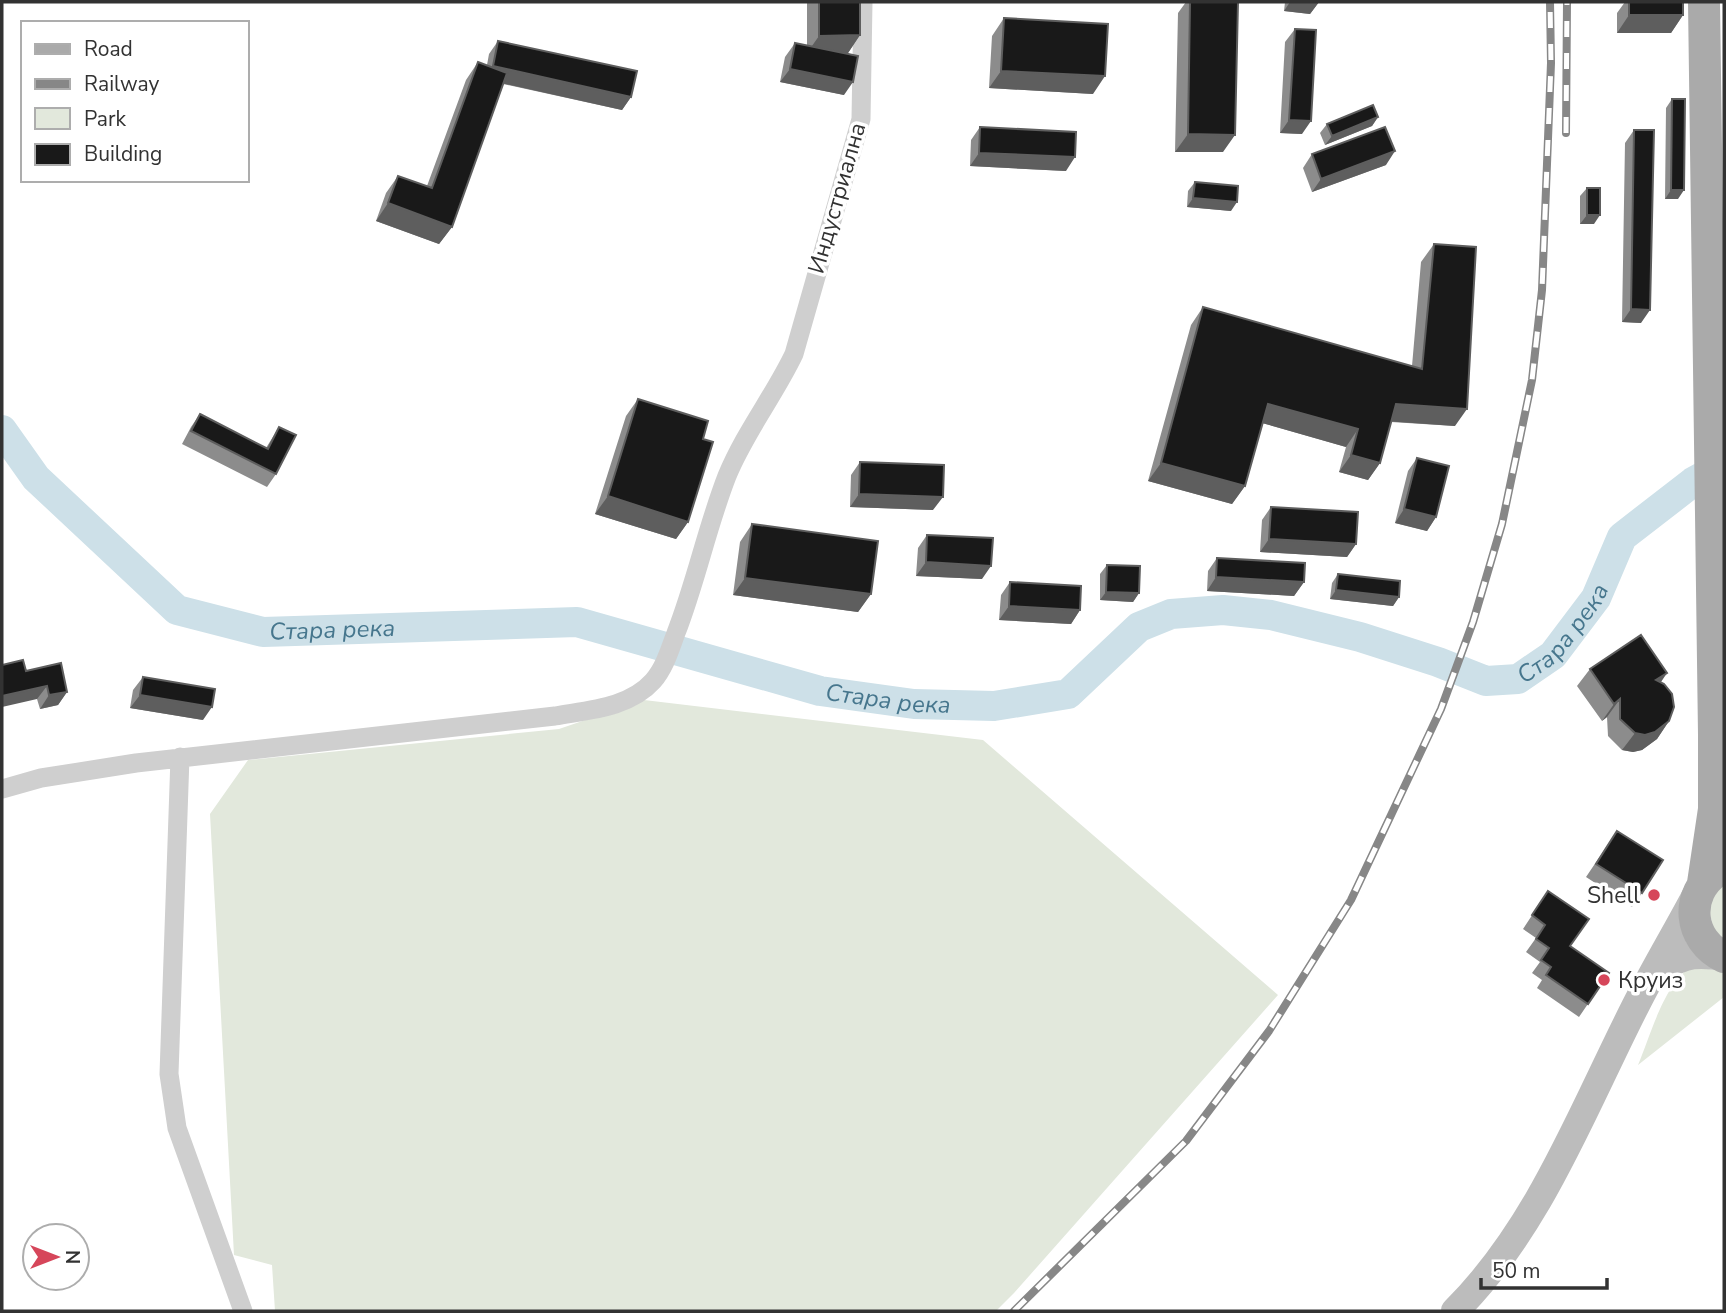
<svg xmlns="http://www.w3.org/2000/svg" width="1726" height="1313" font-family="'Nunito Sans',sans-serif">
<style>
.green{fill:#e2e8dc}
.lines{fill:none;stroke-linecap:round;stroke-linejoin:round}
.river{stroke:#cde0e8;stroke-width:30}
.minor{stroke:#cfcfcf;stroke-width:19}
.secondary{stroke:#bcbcbc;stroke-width:28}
.primary{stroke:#aaa;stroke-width:32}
.rail-casing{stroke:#878787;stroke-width:8}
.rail{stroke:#fff;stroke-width:5;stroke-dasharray:16;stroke-linecap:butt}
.wall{fill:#8c8c8c}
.shaded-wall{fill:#5e5e5e}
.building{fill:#191919;stroke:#5e5e5e;stroke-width:2}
.poi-dot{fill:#d6465a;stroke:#fff;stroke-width:2.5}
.labels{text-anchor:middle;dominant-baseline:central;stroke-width:7;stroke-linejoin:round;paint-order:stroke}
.street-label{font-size:23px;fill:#323232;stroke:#fff}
.poi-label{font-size:23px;fill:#323232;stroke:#fff;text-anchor:end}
.water-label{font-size:24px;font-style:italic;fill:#46768d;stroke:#fff}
</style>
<rect width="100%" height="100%" fill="#fff"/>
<path class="green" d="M644,700L983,740L1278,995L1014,1293L996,1311H275L272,1265L234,1255L210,814L248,760L559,729Z
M1724,877V947L1716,941L1706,896Z
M1690,968L1724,970V997L1638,1065C1650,1037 1664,984 1690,968Z"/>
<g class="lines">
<path class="river" id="s1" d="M2,430L36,478L177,610L263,632L577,622L820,691L914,704L994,706L1068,694L1139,627L1171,614L1223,610L1271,615L1360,637L1438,662L1486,681L1518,679L1553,655L1596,598L1622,537L1693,482L1724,465"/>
<path class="minor" d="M180,757L169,1074L177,1128L243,1311
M2,789L41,778L136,763L555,716C588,710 629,708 653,681C665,667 670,649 676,633C696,582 707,527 727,476C745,432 774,396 794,354L861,119L863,2"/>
<path class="secondary" d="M1653,977C1678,955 1691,952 1724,957
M1455,1311C1541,1225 1583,1108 1638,1001C1657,964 1678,929 1697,893"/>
<path class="primary" d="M1717,871C1684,894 1688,940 1724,957
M1703,883L1714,809V734L1704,2"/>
<g class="rail-casing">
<path id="rail" d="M1566,133L1567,2
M1014,1311L1186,1141L1269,1031L1351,900L1441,709L1473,622L1502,524L1532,380L1542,290L1551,63L1550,2"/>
</g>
<use href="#rail" class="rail"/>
</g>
<path class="wall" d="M807,2H860V35L848,53H842L844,95L780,82L785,57L795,43L807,46Z
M1186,2H1238L1223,152H1175L1178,13Z
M1285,2H1319L1310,14L1284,11Z
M1625,2H1683V15L1671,33H1617V13Z
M1004,18L1093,94L989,88L992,36Z
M1295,29L1302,134L1280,133L1285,42Z
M498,41L631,97L622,110L503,84L452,227L439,244L376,221L386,193L398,176L427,186L466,80L478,62L487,65L489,54Z
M1672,99L1678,199H1665L1666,108Z
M1378,117L1372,126L1325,145L1320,133L1327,124Z
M980,127L1066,171L970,166L971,140Z
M1634,130L1641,323L1622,322L1625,143Z
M1312,154L1386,165L1312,192L1303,168Z
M1195,182L1231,211L1187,207L1188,191Z
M1587,188L1594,224H1580V196Z
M1434,244L1455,426L1391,422L1380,463L1368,480L1339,472L1346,447L1262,423L1245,486L1232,504L1148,481L1191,325L1203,307L1412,366L1421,262Z
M638,399L703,439L688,522L676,539L595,514L626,416Z
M200,414L266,448L279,427L276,474L267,487L182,444L191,427Z
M1417,458L1436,517L1427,531L1395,523L1408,471Z
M860,462L933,510L850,507L851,475Z
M1271,507L1356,544L1347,557L1260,552L1262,520Z
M752,524L871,594L858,612L733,595L740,542Z
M927,535L982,579L916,576L918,548Z
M1217,558L1304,582L1294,596L1207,591L1208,571Z
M1107,565L1139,593L1133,602L1100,600V574Z
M1338,574L1399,597L1393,606L1330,599L1332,583Z
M1010,582L1080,610L1071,624L999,620L1001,595Z
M1590,669L1661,683L1669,721L1657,739L1642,750L1633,752L1622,750L1608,736L1607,717L1602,721L1577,686Z
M26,671L67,692L58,705L40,709L37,699Z
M143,677L203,720L130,708L133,690Z
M1617,831L1642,893L1632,907L1586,877Z
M1548,891L1570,946L1609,973L1579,1017L1537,988L1542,980L1532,973L1540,962L1526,952L1536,938L1523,929Z"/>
<path class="shaded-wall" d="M1290,2H1319L1310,14L1284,11Z
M1629,15H1683L1671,33H1617Z
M860,35L848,53H807L819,36Z
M493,66L631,97L622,110L483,79Z
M790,69L853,82L844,95L780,82Z
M1001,71L1105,76L1093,94L989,88Z
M1378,117L1372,126L1325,145L1332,136Z
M1289,120L1311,121L1302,134L1280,133Z
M1188,134L1235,135L1223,152H1175Z
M1395,151L1386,165L1312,192L1321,179Z
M979,153L1075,157L1066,171L970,166Z
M1671,190H1684L1678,199H1665Z
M1193,198L1237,202L1231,211L1187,207Z
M388,203L452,227L439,244L376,221Z
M1587,215H1600L1594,224H1580Z
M1631,309L1650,310L1641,323L1622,322Z
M1268,404L1358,429L1346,447L1255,421Z
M1396,404L1467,409L1455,426L1384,421Z
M1351,455L1380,463L1368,480L1339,472Z
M1161,463L1245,486L1232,504L1148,481Z
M859,494L943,497L933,510L850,507Z
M608,496L688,522L676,539L595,514Z
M1404,509L1436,517L1427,531L1395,523Z
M1269,539L1356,544L1347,557L1260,552Z
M926,562L991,566L982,579L916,576Z
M1216,577L1304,582L1294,596L1207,591Z
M745,578L871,594L858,612L733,595Z
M1336,590L1399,597L1393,606L1330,599Z
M1106,592L1139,593L1133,602L1100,600Z
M1009,606L1080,610L1071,624L999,620Z
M1667,673L1655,691L1656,680Z
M47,686L37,699L2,707V696Z
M67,692L58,705L40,709L49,695Z
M140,695L212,707L203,720L130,708Z
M1620,699L1607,717L1602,721L1614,704Z
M1669,721L1657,739L1642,750L1633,752L1622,750L1635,733Z"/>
<path class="building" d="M819,2H860V35L819,36Z
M1190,2H1238L1235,135L1188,134Z
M1629,2H1683V15H1629Z
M1004,18L1108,24L1105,76L1001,71Z
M1295,29L1316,30L1311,121L1289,120Z
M498,41L637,71L631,97L493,66Z
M795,43L858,56L853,82L790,69Z
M478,62L507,73L452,227L388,203L398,176L432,188Z
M1672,99H1685L1684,190H1671Z
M1373,105L1378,117L1332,136L1327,124Z
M980,127L1076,132L1075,157L979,153Z
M1385,127L1395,151L1321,179L1312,154Z
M1634,130H1654L1650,310L1631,309Z
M1195,182L1238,186L1237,202L1193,198Z
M1587,188H1600V215H1587Z
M1434,244L1476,247L1467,409L1396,404L1380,463L1351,455L1358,429L1268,404L1245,486L1161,463L1203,307L1422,369Z
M638,399L708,421L703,439L713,442L688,522L608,496Z
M200,414L268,449L279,427L296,435L276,474L191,431Z
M1417,458L1449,466L1436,517L1404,509Z
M860,462L944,465L943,497L859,494Z
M1271,507L1358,512L1356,544L1269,539Z
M752,524L878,541L871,594L745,578Z
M927,535L993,538L991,566L926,562Z
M1217,558L1305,563L1304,582L1216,577Z
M1107,565L1140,566L1139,593L1106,592Z
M1338,574L1400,581L1399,597L1336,590Z
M1010,582L1081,586L1080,610L1009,606Z
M1641,635L1667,673L1656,680L1664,684L1672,694L1674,707L1669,721L1655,732L1645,735L1635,733L1620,719V699L1614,704L1590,669Z
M23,660L26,671L61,663L67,692L49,695L47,686L2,696V665Z
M143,677L215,689L212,707L140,695Z
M1617,831L1663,860L1642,893L1596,864Z
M1548,891L1589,919L1570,946L1609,973L1588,1004L1546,975L1551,967L1541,960L1549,948L1536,939L1545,925L1532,915Z"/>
<g class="poi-dot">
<circle cx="1654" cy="895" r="7"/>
<circle cx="1604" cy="980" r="7"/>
</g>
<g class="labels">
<g class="street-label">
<text transform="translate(837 198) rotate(-74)">Индустриална</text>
</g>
<g class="poi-label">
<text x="1640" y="895">Shell</text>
<text x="1618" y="980" text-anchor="start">Круиз</text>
</g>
<g class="water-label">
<text stroke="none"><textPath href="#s1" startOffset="1712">Стара река</textPath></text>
<text stroke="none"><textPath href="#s1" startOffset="410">Стара река</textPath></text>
<text stroke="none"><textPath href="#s1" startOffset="976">Стара река</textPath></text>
</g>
</g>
<rect width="1726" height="1313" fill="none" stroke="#323232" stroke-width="7"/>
<rect x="21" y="21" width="228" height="161" fill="#ffffff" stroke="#adadad" stroke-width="2"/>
<rect x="35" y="44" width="35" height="10" fill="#aaaaaa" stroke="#adadad" stroke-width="2"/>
<text x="84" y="56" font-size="21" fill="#323232">Road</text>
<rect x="35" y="79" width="35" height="10" fill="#878787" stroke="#adadad" stroke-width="2"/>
<text x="84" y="91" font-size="21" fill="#323232">Railway</text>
<rect x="35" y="108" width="35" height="21" fill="#e2e8dc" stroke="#adadad" stroke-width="2"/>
<text x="84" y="126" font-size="21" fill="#323232">Park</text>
<rect x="35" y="144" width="35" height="21" fill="#191919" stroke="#adadad" stroke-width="2"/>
<text x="84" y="161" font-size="21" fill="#323232">Building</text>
<g transform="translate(56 1257) rotate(90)"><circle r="33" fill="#ffffff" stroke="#adadad" stroke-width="2"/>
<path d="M0-5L12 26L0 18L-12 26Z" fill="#d6465a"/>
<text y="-10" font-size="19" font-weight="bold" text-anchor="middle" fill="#323232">N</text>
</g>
<path d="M1481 1278v10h126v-10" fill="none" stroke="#323232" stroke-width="3.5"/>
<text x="1492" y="1278" font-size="21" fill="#323232" stroke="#ffffff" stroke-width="5" paint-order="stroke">50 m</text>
</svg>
